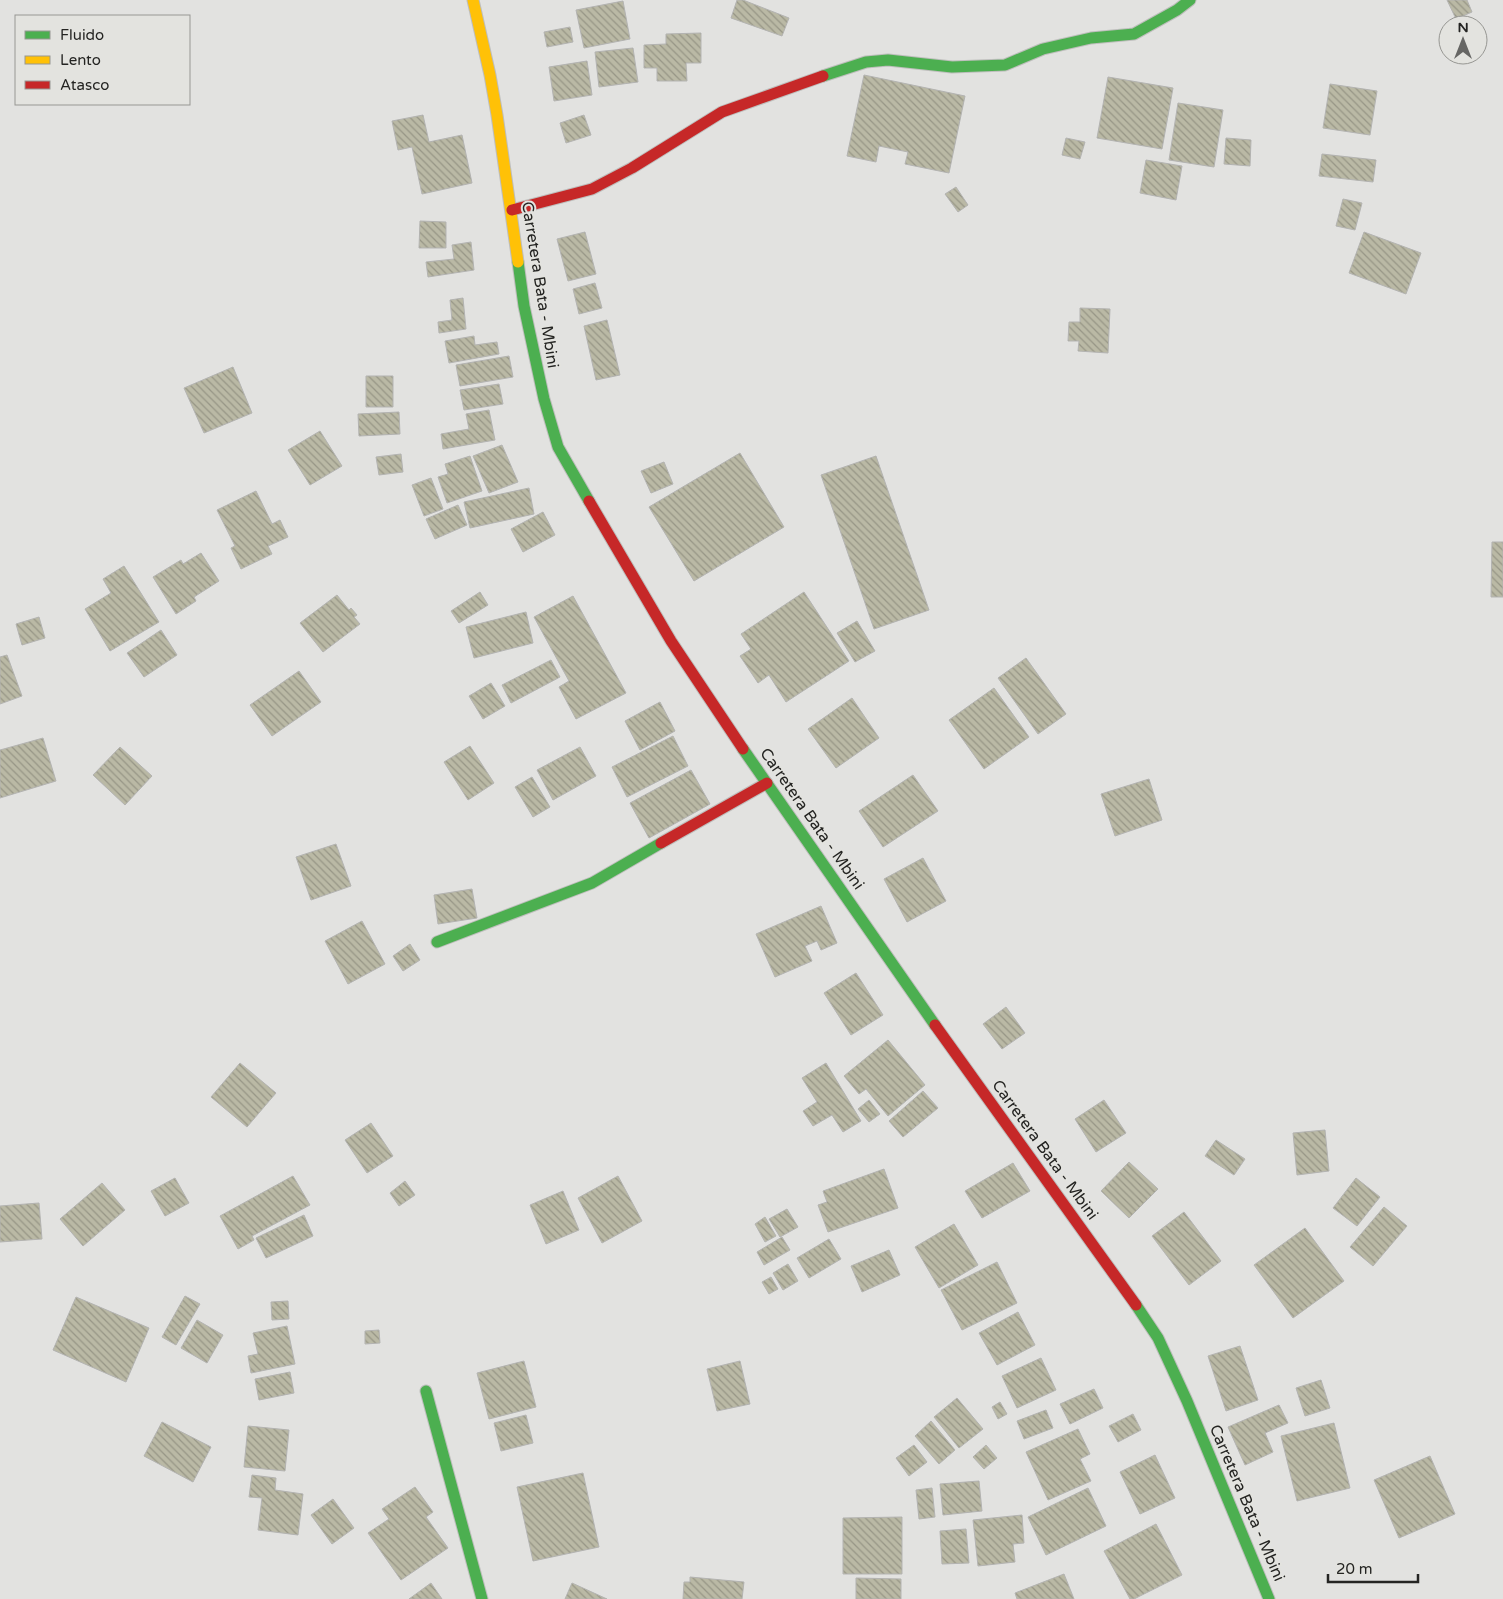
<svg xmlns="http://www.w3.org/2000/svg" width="1503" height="1599" font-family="'Varela Round',sans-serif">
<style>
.building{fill:url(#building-back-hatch);stroke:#b3b3b1}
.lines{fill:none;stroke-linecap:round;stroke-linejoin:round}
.fast-casing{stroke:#bebebc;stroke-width:13}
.slow-casing{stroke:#bebebc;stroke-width:13}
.jam-casing{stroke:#bebebc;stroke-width:13}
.fast{stroke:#4caf50;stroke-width:11}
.slow{stroke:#ffc107;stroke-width:11}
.jam{stroke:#c62828;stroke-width:11}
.labels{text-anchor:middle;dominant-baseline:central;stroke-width:4;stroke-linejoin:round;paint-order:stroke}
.street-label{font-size:16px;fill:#242422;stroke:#e3e3df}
</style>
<defs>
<pattern id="building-back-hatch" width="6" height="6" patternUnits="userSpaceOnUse" patternTransform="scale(1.25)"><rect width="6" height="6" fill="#bab9a5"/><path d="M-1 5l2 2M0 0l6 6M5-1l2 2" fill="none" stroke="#979686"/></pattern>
</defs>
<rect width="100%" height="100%" fill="#e2e2e0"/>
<path class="building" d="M737,0H743L789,18L782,36L731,18Z
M1447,0H1467L1472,12L1456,19Z
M623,1L630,39L584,48L576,10Z
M570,27L573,42L547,47L544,32Z
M701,33V63H686L687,81H657V68H644V45L666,44V34Z
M633,48L638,82L599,87L595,52Z
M587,61L592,95L554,101L549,67Z
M864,75L965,96L949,173L905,164L908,152L879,146L876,162L847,156Z
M1108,77L1173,88L1162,149L1097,138Z
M1330,84L1377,91L1370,135L1323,128Z
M1178,103L1223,110L1214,167L1169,160Z
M423,115L429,142L462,135L472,183L422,194L412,147L398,150L392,121Z
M584,115L591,135L566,143L560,123Z
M1066,138L1085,142L1080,159L1062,155Z
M1226,138L1251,140L1250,166L1224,164Z
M1322,154L1376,160L1373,182L1319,176Z
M1146,160L1182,166L1176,200L1140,193Z
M956,187L968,205L958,212L945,194Z
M1343,199L1362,203L1355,230L1336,226Z
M420,221L446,222V248H419Z
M585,232L596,274L568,281L557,239Z
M1364,232L1421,253L1406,294L1349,273Z
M471,242L474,270L428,277L426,262L454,259L452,245Z
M595,283L602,308L579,314L573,289Z
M463,298L466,329L439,333L438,322L452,320L450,300Z
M1080,308L1110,309L1108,353L1078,351L1079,341H1068L1069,322H1080Z
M607,320L620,375L596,380L584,326Z
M474,336L475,345L497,342L499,354L449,363L445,341Z
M509,356L513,377L460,386L456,365Z
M233,367L252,413L204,433L184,388Z
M366,376H393V407H366Z
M499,384L503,404L464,410L460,390Z
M489,410L495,440L443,449L441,434L469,429L466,414Z
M399,412L400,434L359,436L358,414Z
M320,431L342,466L310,485L288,450Z
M502,445L518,482L489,493L473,456Z
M740,453L784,527L694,581L649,507Z
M401,454L403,472L379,475L376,457Z
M470,456L482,491L447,503L438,477L448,474L445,464Z
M876,456L929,610L874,629L821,475Z
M664,462L673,484L651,493L641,471Z
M431,478L443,509L424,516L412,485Z
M529,488L534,514L470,528L464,502Z
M256,491L272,524L280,520L288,537L268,546L272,554L241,569L231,548L235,546L217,510Z
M458,505L467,525L435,539L426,519Z
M543,512L555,535L523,552L511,529Z
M1492,542H1503V597H1491Z
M201,553L219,581L194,597L196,601L176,614L153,577L181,560L183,564Z
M124,566L159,622L110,651L85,609L111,593L103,579Z
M480,592L488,605L459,623L451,611Z
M804,592L849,661L786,702L769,675L758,683L740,656L751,649L741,634Z
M337,595L349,610L351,608L357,615L354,617L360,624L323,652L300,623Z
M573,596L626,693L576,719L559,687L569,681L534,617Z
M526,612L533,643L474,658L466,627Z
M39,617L45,638L22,645L16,624Z
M857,621L875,651L855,662L837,633Z
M161,630L177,655L144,677L127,653Z
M7,655L22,696L0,704V657Z
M1026,658L1066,714L1038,734L998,678Z
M551,660L560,677L511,703L502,685Z
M299,671L321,702L272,736L250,705Z
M491,683L505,706L483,719L469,696Z
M994,688L1029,737L984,769L949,720Z
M852,698L879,738L836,768L808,729Z
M660,702L675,731L640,750L625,721Z
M673,736L688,766L627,797L612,767Z
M43,738L56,781L0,798V750Z
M470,746L494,783L468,800L444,762Z
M120,747L152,776L125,805L93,775Z
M580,747L596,776L553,800L537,770Z
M691,770L710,804L649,838L630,803Z
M913,775L938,811L883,847L859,811Z
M532,777L550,807L533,817L515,787Z
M1149,779L1162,820L1115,836L1101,794Z
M336,844L351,886L311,900L296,857Z
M923,858L946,901L907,922L884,879Z
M472,889L477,918L438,924L434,895Z
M821,906L837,943L821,950L817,941L805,946L812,961L775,977L756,934Z
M362,921L385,964L348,984L325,941Z
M410,944L420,960L403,971L393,956Z
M856,973L883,1015L851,1035L824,993Z
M1006,1007L1025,1033L1002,1049L983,1024Z
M888,1040L925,1085L888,1116L866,1089L859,1094L844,1076Z
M240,1063L276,1093L247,1127L211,1097Z
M826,1063L861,1121L843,1132L832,1115L813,1126L803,1111L817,1102L802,1078Z
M923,1091L938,1108L903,1137L889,1121Z
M869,1100L880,1114L869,1122L858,1109Z
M1104,1100L1126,1133L1096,1152L1075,1119Z
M371,1123L393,1156L367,1173L345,1140Z
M1325,1130L1329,1171L1297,1175L1293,1133Z
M1216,1140L1245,1159L1234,1175L1205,1156Z
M1129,1162L1158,1189L1129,1218L1101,1191Z
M1013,1163L1030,1191L982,1218L965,1191Z
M884,1169L898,1208L828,1232L818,1205L827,1202L823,1191Z
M293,1176L310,1205L252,1236L254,1240L238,1249L220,1216Z
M618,1176L642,1221L602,1243L578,1198Z
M175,1178L189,1203L165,1216L151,1191Z
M1356,1178L1380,1197L1357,1226L1333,1208Z
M405,1181L415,1195L399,1206L390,1193Z
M102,1183L125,1210L83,1246L60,1219Z
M563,1191L579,1230L546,1244L530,1205Z
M39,1203L42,1239L0,1242V1206Z
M1384,1207L1407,1226L1373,1266L1350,1247Z
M787,1209L798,1227L780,1237L769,1219Z
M1184,1212L1221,1261L1189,1285L1152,1236Z
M304,1215L313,1236L266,1258L256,1238Z
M765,1217L776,1236L765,1242L755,1224Z
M954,1224L978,1265L939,1288L915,1247Z
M1305,1228L1344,1281L1293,1318L1254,1265Z
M782,1237L790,1250L764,1265L757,1252Z
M829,1239L841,1259L809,1278L797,1258Z
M889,1250L900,1275L862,1292L851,1266Z
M997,1262L1017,1303L962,1330L941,1290Z
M788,1264L798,1281L783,1290L773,1273Z
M771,1277L778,1289L769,1294L762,1282Z
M185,1296L200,1304L176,1345L162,1337Z
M76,1297L149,1328L126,1382L53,1350Z
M288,1301L289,1319L272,1320L271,1302Z
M1018,1312L1035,1345L997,1365L979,1333Z
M197,1320L223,1335L207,1363L181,1348Z
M287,1326L295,1364L251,1373L248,1356L258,1354L253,1333Z
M379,1330L380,1343L365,1344V1331Z
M1240,1346L1258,1400L1226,1411L1208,1356Z
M1041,1358L1056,1390L1017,1408L1002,1376Z
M524,1361L536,1407L489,1419L477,1373Z
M740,1361L750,1404L717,1411L707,1369Z
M290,1372L294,1393L259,1400L255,1379Z
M1321,1380L1330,1408L1305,1416L1296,1388Z
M1094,1389L1103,1408L1070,1424L1060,1404Z
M957,1398L983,1429L959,1448L934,1417Z
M1000,1402L1007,1414L998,1419L992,1407Z
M1279,1405L1288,1423L1265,1433L1273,1452L1245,1465L1228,1427Z
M1046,1410L1053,1428L1024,1439L1017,1421Z
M1133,1414L1141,1430L1118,1442L1109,1426Z
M526,1415L533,1443L501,1451L494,1423Z
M931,1421L955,1450L939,1464L915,1436Z
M162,1422L211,1447L193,1482L144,1456Z
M1334,1423L1350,1488L1297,1501L1281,1436Z
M248,1426L289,1430L285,1471L244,1467Z
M1078,1429L1090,1454L1080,1459L1091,1481L1048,1500L1026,1452Z
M914,1445L927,1462L909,1476L896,1458Z
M986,1445L997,1458L984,1469L973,1457Z
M1155,1455L1175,1498L1140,1514L1120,1472Z
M1430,1456L1455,1514L1399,1538L1374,1480Z
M583,1473L599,1547L533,1561L517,1487Z
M252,1475L276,1478L275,1490L303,1494L298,1535L258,1530L262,1498L249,1497Z
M979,1481L982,1511L943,1515L940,1484Z
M415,1487L433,1512L426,1517L448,1548L401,1580L368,1533L389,1519L382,1509Z
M932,1488L935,1517L919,1519L916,1490Z
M1088,1488L1106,1526L1046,1555L1028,1517Z
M333,1499L354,1528L332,1544L311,1515Z
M1022,1515L1024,1543L1013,1544L1015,1562L978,1566L973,1520Z
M902,1517V1574H843V1518Z
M1156,1524L1182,1575L1134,1599H1130L1104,1551Z
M966,1529L969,1563L942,1564L940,1531Z
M1064,1574L1074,1599H1017L1015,1593Z
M690,1577L744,1582L742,1599H683L684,1582H690Z
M856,1578L901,1579V1599H856Z
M431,1583L442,1599H409Z
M572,1583L607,1599H565Z"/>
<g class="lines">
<g class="fast-casing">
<path id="fast" d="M823,76L866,62L888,60L952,67L1005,65L1043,49L1091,38L1134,34L1177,10L1190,0
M518,262L524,306L544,399L558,447L589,501
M743,749L935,1025
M437,942L592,883L661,843
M1136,1305L1158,1338L1187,1401L1269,1599
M426,1391L482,1599"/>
</g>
<g class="slow-casing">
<path id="slow" d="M473,0L490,75L497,115L518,262"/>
</g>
<g class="jam-casing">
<path id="jam" d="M512,210L592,189L632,168L722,112L823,76
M589,501L671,641L743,749
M661,843L767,783
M935,1025L1136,1305"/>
</g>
<use href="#fast" class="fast"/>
<use href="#slow" class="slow"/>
<use href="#jam" class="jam"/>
</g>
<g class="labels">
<g class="street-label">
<text transform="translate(540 285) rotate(81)">Carretera Bata - Mbini</text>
<text transform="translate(812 819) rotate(55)">Carretera Bata - Mbini</text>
<text transform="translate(1045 1150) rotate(54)">Carretera Bata - Mbini</text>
<text transform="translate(1247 1503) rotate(67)">Carretera Bata - Mbini</text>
</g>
</g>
<rect x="15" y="15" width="175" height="90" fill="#e3e3df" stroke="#979793"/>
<rect x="25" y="31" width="25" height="8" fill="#4caf50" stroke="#979793"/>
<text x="60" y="40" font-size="15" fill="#242422">Fluido</text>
<rect x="25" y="56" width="25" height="8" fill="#ffc107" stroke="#979793"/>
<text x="60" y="65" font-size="15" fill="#242422">Lento</text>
<rect x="25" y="81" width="25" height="8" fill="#c62828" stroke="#979793"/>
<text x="60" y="90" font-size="15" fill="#242422">Atasco</text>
<g transform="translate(1463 40)"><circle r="24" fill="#e3e3df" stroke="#979793"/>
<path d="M0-4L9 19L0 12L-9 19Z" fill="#666664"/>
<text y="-8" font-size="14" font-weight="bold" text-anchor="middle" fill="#242422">N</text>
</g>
<path d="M1328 1574v8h90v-8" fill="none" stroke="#242422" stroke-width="2.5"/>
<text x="1336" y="1574" font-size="15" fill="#242422" stroke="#e3e3df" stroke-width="4" paint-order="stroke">20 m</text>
</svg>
